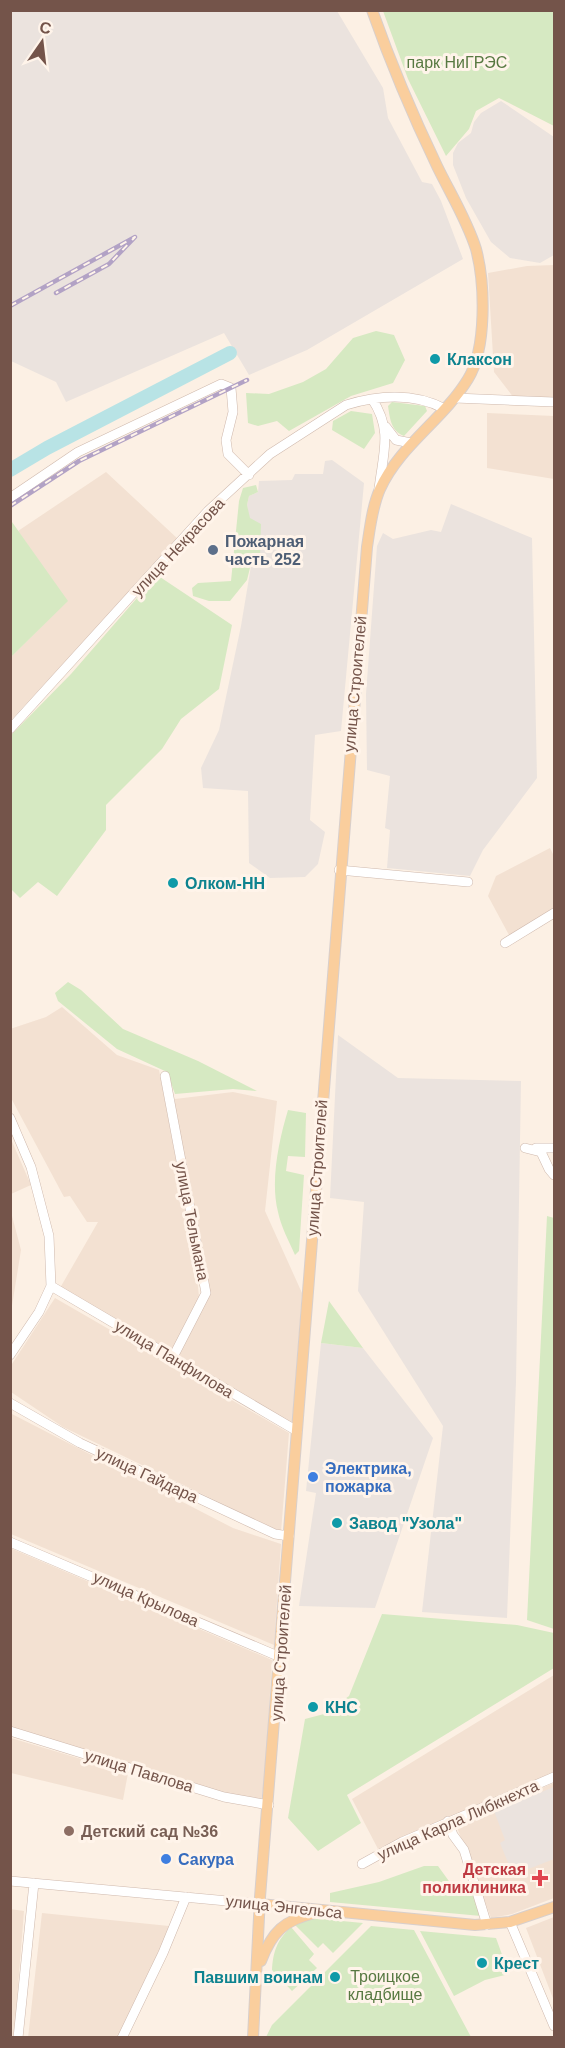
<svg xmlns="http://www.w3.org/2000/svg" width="565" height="2048" font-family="Arial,sans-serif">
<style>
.residential{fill:#f3e1d2}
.industrial{fill:#ebe3de}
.green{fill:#d6e9c2}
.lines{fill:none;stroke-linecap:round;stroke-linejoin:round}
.river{stroke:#b8e3e5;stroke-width:14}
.minor-casing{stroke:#cfb9ad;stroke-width:10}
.major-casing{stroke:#d8cfcc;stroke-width:12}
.minor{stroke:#fff;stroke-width:9}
.major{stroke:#face9d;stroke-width:10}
.rail-casing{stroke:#b2a2c5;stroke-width:4.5}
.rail{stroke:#fff4ea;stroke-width:2;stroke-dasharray:7;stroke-linecap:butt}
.culture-dot{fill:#0f9aa8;stroke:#fff4ea;stroke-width:2}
.service-dot{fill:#5c6f8a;stroke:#fff4ea;stroke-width:2}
.shop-dot{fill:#3f7fe0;stroke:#fff4ea;stroke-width:2}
.education-dot{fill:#8d6e63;stroke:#fff4ea;stroke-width:2}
.health-dot{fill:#e0444e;stroke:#fff4ea;stroke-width:2}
.labels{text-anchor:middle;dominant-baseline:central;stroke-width:6;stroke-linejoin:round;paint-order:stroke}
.park-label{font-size:16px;fill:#587942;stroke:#fff4ea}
.culture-label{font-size:16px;font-weight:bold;fill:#0d838f;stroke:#fff4ea;text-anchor:start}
.service-label{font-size:16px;font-weight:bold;fill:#4e5e75;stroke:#fff4ea;text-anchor:start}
.street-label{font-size:16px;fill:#74544a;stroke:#fff4ea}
.shop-label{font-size:16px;font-weight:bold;fill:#366cbe;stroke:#fff4ea;text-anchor:start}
.education-label{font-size:16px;font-weight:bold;fill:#785e54;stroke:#fff4ea;text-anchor:start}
.health-label{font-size:16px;font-weight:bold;fill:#be3a42;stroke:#fff4ea;text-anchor:end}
</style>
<rect width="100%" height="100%" fill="#fcf0e4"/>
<path class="residential" d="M554,265V400L514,398L494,372L488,273L527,266Z
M487,413L554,416V479L487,468Z
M106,472L178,539L11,720V657L67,601L18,531Z
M550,848L554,856V908L509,935L488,896L496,876Z
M62,1007L117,1055L159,1070L196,1267L199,1297L170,1353L60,1288L98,1222H87L70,1196L64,1197L11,1098L10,1029L46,1017Z
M233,1092L277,1101L265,1211L302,1293L292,1424L176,1357L209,1293L173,1107L175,1099Z
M10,1137L31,1185L11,1194H10Z
M11,1212L21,1250L11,1312H10Z
M55,1298L289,1433L281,1532L63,1427L11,1392L10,1367Z
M10,1413L233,1528L281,1544L274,1645L11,1534Z
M10,1548L272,1660L265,1775L261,1802L220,1794L11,1729Z
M554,1675V1773L378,1849L352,1799Z
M11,1738L128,1773L123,1800L11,1773Z
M554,1783V1898L512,1914L491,1918L455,1822Z
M10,1909L24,1911L14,2038L10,2037Z
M42,1913L169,1926L165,1945L118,2037L28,2038Z
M554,1917V2001L526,1928Z"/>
<path class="industrial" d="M11,10L337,11L383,88L388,118L422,182L432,184L441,201L463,259L307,350L249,375L224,333L66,402L56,382L11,361Z
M501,101L554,137V255L540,263L510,258L491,242L466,198L453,165V153L458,143L471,133L474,122L481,113Z
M332,460L364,483L341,731L315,735L310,820L325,832L318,864L305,877L270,878L249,863L248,791L203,788L201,768L219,730L241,626L252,560L247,505L249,496L258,492L259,481L292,480L295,474H323L325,461Z
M451,504L532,538L537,778L483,850L470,876L387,868L390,830L385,828L390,776L367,770L366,694L377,546L383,533L393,539L431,530L441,532Z
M338,1035L398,1078L521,1081L516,1382L507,1618L422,1612L443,1426L358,1291L364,1202L330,1198Z
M321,1343L363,1348L433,1438L375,1608L299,1606L316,1493L306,1491Z
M554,1787V1859L513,1875L500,1843L505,1840L494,1811Z"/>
<path class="green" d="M383,11H554V126L499,98L476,111L469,129L446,156L408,79Z
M376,331L394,335L405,360L393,383L351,396L289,431L277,421L258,426L248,423L246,393L269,394L303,382L326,369L353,338Z
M392,402L425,406L427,411L404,436C391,431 390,419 388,406Z
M351,411L372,414L375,433L364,449L332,430L333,421Z
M256,485L258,492L249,496L247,505L250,518L261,524L260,556L252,560L247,580L230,601H209L193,596L192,588L198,583L231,581L239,501L243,488Z
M12,522L68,601L11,657L10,523Z
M157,575L232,625L219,689L181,719L162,749L106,805V830L57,896L38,882L20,898L11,889V735L71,674Z
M68,982L81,990L123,1029L198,1061L257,1091L233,1089L175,1094L167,1072L117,1049L58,1001L55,993Z
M288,1110L306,1113L305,1157L288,1156L286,1171L304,1175L299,1251L295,1255C289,1241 281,1227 278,1212C270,1181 279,1140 288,1110Z
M547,1216L554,1218V1629L527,1620Z
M329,1301L363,1348L321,1343Z
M382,1614L517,1625L554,1633V1668L347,1795L361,1823L318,1851L288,1818L305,1719L324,1714L349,1696Z
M424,1866H438L459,1895L472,1893L481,1916L330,1902V1893L379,1882Z
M310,1918L363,1923L333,1953L323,1943L318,1948L295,1925Z
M371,1926L414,1930L471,2037H266L272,2025Z
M291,1927L314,1954L309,1960L317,1968L292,1991L272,1970C273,1952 277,1940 291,1927Z
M420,1931L496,1938L509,1974L485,1980L454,1996Z"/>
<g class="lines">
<path class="river" d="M10,470L47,448L230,353"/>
<g class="minor-casing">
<path id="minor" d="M455,398L554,402
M372,399C393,430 383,453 379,489
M386,427L396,440L411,443
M10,498L78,452L221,384L231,388L233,412L226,440L228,454L249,475
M10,729L208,511L270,454L346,405C379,395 415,393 445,409
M339,870L468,882
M505,943L554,913
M165,1076L206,1293L172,1359
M10,1118L31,1167L49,1236L51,1286L39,1312L10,1355
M525,1148L541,1152L549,1169L554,1175
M536,1148H554
M51,1286L297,1431
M10,1403L80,1443L275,1534L289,1536
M10,1542L280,1657
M10,1731L224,1797L269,1805
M448,1821L453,1835L464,1850L487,1925
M362,1864L402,1842L554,1777
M10,1881L260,1904
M510,1922L554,2026
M18,2038L34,1883
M122,2038L163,1953L186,1897"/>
</g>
<g class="major-casing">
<path id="major" d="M260,1904L475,1925L510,1922L554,1907
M261,1961C272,1932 284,1920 315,1913
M253,2038L260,1897L367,547C370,528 372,507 380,489C400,445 443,420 468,379C487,348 485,283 476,249C467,220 450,193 437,166C413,116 391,64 372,10"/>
</g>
<use href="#minor" class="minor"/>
<use href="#major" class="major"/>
<g class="rail-casing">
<path id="rail" d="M10,306L135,237L109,264L56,293
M10,506L79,461L247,380"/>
</g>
<use href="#rail" class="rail"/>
</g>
<g class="culture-dot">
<circle cx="435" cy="359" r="6"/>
<circle cx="173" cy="883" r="6"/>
<circle cx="337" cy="1523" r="6"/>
<circle cx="313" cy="1707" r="6"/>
<circle cx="482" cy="1963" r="6"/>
<circle cx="335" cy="1977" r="6"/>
</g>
<circle class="service-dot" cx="213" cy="550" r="6"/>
<g class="shop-dot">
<circle cx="313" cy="1477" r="6"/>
<circle cx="166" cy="1859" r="6"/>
</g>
<circle class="education-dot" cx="69" cy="1831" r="6"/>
<path class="health-dot" d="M537 1869h6v6h6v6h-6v6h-6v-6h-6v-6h6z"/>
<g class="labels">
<g class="park-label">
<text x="457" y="62">парк НиГРЭС</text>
<text x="385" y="1976">Троицкое<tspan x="385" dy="18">кладбище</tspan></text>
</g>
<g class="culture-label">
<text x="447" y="359">Клаксон</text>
<text x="185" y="883">Олком-НН</text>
<text x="349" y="1523">Завод "Узола"</text>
<text x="325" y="1707">КНС</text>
<text x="494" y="1963">Крест</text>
<text x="323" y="1977" text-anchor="end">Павшим воинам</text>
</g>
<g class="service-label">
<text x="225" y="541">Пожарная<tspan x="225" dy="18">часть 252</tspan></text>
</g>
<g class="street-label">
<text transform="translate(178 547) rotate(-47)">улица Некрасова</text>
<text transform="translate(355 684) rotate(-85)">улица Строителей</text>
<text transform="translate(317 1168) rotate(-86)">улица Строителей</text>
<text transform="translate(192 1221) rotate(79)">улица Тельмана</text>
<text transform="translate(174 1359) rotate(31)">улица Панфилова</text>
<text transform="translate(147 1475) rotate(25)">улица Гайдара</text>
<text transform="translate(146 1599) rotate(24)">улица Крылова</text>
<text transform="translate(281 1653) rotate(-86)">улица Строителей</text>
<text transform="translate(139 1771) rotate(17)">улица Павлова</text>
<text transform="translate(458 1820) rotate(-24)">улица Карла Либкнехта</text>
<text transform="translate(284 1907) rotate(6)">улица Энгельса</text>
</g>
<g class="shop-label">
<text x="325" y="1468">Электрика,<tspan x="325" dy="18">пожарка</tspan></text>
<text x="178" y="1859">Сакура</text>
</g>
<g class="education-label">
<text x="81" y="1831">Детский сад №36</text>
</g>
<g class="health-label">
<text x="526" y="1869">Детская<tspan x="526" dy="18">поликлиника</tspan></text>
</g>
</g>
<rect width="565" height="2048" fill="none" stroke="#74544a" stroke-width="24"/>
<g transform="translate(42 42) rotate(14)" stroke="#fff4ea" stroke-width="4.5" paint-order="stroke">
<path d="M0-4.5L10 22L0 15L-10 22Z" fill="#74544a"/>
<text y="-9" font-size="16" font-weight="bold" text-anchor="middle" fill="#74544a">С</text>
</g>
</svg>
